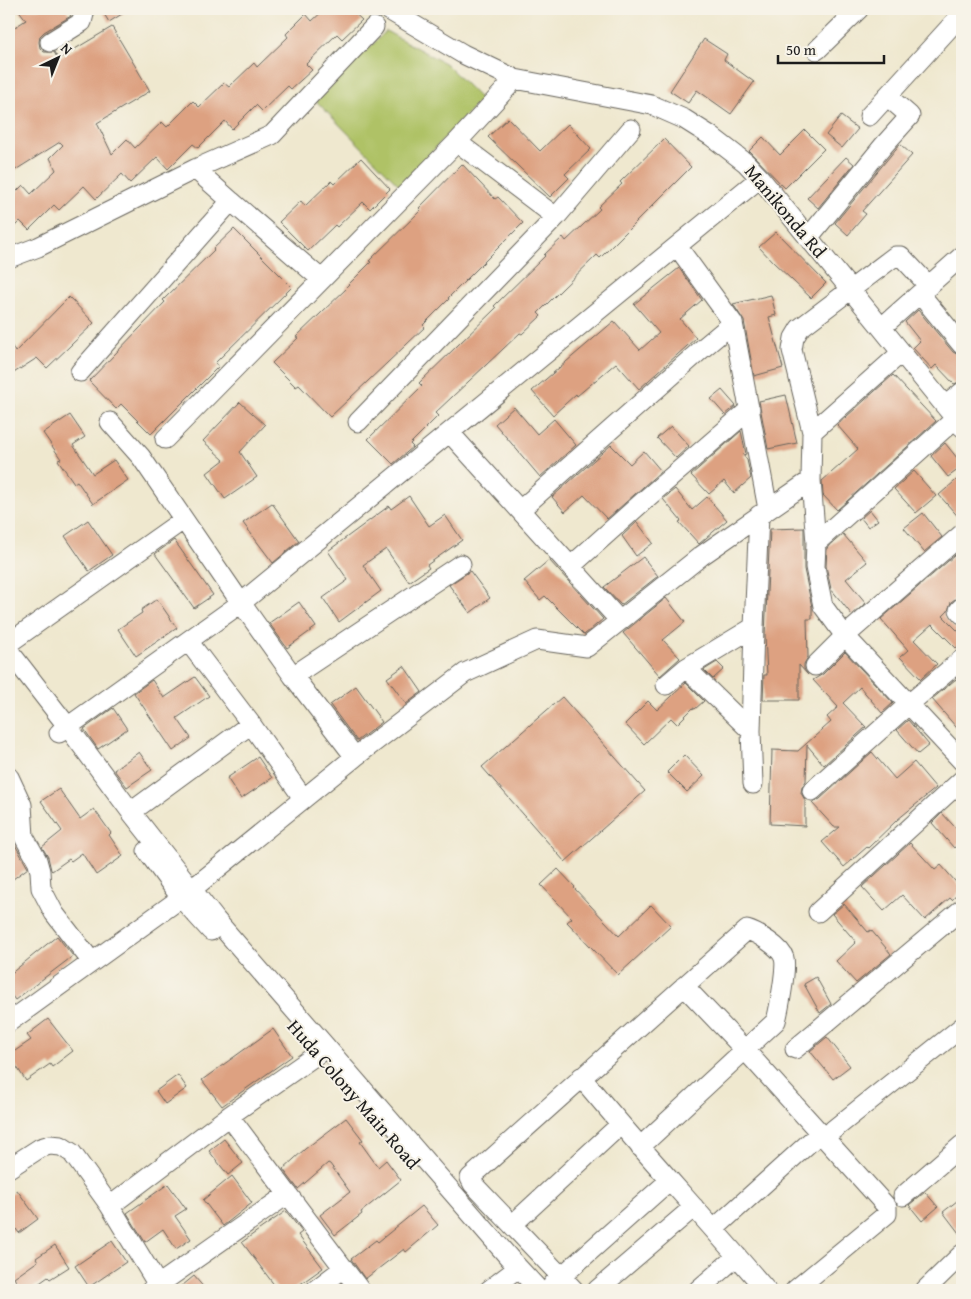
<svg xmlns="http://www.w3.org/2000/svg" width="971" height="1299" font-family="'Gentium Book Plus',serif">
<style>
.green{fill:#afc266;stroke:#666f41}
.building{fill:#dda181}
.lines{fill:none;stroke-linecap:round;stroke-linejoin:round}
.minor-casing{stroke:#66635b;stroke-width:21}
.minor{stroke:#fff;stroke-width:19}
.labels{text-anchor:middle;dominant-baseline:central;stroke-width:4;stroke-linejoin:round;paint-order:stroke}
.street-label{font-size:19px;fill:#1c1c1c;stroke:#f7f3e8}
</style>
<rect width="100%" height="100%" fill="#f7f3e8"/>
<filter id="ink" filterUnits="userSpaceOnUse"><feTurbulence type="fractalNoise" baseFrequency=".02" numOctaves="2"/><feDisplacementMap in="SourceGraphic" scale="10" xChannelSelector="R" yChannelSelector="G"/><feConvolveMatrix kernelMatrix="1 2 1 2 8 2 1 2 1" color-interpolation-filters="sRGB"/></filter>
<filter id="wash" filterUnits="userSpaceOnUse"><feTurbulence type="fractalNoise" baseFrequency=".0096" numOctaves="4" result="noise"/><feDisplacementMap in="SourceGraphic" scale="20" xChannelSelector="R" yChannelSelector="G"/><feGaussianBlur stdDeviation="1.12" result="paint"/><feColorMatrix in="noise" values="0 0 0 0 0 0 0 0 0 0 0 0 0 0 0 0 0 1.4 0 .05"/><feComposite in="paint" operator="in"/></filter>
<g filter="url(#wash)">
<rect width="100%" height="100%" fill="#efe8cf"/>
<path class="green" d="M386,31L446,64L481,99L400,186L316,101Z"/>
<g id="blocks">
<path class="building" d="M18,9H66L71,16L44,32L40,36L39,42L40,48L44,52H54L58,59L112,27L150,91L97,123L112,154L127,139L135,148L162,122L167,127L193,101L199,107L224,83L229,87L254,63L257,67L288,37L286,34L306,14L312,21L325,9H350L362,20L342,39L337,34L306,64L312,70L291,89L288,86L262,111L256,105L232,129L225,121L198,148L193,144L168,169L157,157L130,183L122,174L96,199L84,186L59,210L54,205L29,230L20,221L9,232V199L23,185L31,194L56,170L50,158L63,145L60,142L9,174V31L26,20Z
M101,9H130L109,22Z
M704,39L727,54L724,60L754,82L731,114L697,90L688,103L670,91Z
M841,116L858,129L842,148L826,135Z
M508,118L540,151L568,124L591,149L565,174L569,178L550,197L488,137Z
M805,130L824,149L785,188L749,151L763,137L780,155Z
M664,139L691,167L600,258L597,255L562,289L538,313L541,316L522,334L520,333L435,413L438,416L410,444L413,447L393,464L368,439L422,386L419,383L496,308L494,306L545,256L544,255L563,237L566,241L600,209L598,207L622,184L620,182Z
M900,144L912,155L862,211L866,214L848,235L835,223Z
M846,157L854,164L818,208L807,198Z
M361,158L390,189L370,209L363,202L337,227L335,225L308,251L279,222L301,201L305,206L331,181L334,184Z
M462,164L495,199L498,197L523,223L448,298L449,299L423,325L425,327L330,417L299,385L296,387L272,363L298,338L296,337L347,288L346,287L371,262L369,261L421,210L419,208Z
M234,229L292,287L215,363L219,366L151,434L121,404L116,409L89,381L165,302L163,300L214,250L213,249Z
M776,232L826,283L811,298L773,262L759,247Z
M679,268L702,300L680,319L696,338L639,389L616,363L577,396L576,394L553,415L532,391L614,321L640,350L659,333L634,304Z
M771,295L776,315L769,317L783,368L754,376L744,321L733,304Z
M69,297L94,323L47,368L37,358L9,376V341L15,352Z
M918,310L953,352L962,357V381L954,384L936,365L932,369L913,348L920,341L905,322Z
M893,375L936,421L837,510L823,495L822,481L858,449L837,425Z
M722,390L736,406L725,415L711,399Z
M786,395L797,443L768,449L759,401Z
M240,402L265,425L240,452L257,477L225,499L207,473L224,460L203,441Z
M514,407L537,434L554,419L576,445L540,477L495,424Z
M70,415L85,437L73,445L93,474L114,460L128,480L93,504L77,481L74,483L58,460L61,459L43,433Z
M671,426L689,446L676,458L657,438Z
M741,431L746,454L743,455L747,460L751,478L734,493L724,481L709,494L691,475Z
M945,443L962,464V467L948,477L931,456Z
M611,445L630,464L644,451L661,471L607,519L584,495L565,512L552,497Z
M914,471L936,496L916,513L894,489Z
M962,475V521L939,495Z
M675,489L692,510L707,497L727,520L699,544L679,522L681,521L663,499Z
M409,496L429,526L445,515L462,540L427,565L429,568L409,582L386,549L363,565L381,591L339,622L323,598L348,580L328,551L389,506L391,509Z
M272,503L299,541L273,563L243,523Z
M870,510L878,520L868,527L861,518Z
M923,513L942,537L924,552L904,528Z
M88,520L112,555L89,571L65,536Z
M637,522L653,543L636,556L622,536Z
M804,528V569L812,607V619H807L808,657L804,664V669L808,675L799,665V700H763L764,675H767L765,635L770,529Z
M843,534L867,562L846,579L866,603L852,615L831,589L826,566L827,548Z
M174,540L213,595L194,608L155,554Z
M962,549V596H959L951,602L948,611L943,616L962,635V642L956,648L932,624L914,640L937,664L921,679L900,657L908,650L881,619Z
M643,557L658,576L621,605L604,587Z
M549,560L603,619L584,635L545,596L540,600L524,581Z
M470,571L490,598L470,613L449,585Z
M666,598L685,622L663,640L680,658L660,676L623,633Z
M157,599L177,628L136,656L118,629L142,613L141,610Z
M299,602L316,627L287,648L269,623Z
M845,652L893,703L882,713L860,687L843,703L866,727L824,765L807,745L806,781L802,787L801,793L805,800V826L770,824L772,750L798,751L831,722L827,717L838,707L813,680L823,674Z
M717,662L724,669L713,679L704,670Z
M404,666L422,692L406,704L387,678Z
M195,677L209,696L177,718L191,738L173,751L134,693L152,680L164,698Z
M956,679L962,687V734L932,699Z
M686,683L704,701L695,709L693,708L677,724L671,718L644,744L625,724L648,701L657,710Z
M356,686L382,722L357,741L330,705Z
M562,697L645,791L565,862L482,767Z
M113,708L127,729L98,749L84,729Z
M908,720L929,745L918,754L897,730Z
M139,752L152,770L127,787L114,770Z
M872,752L895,779L914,762L936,788L897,820L868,848L867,847L844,867L822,842L840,827H834L812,803L820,799Z
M684,755L704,776L687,792L667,772Z
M258,757L272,778L241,799L227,778Z
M59,789L80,819L94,809L111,833L109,835L123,856L96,875L82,853L71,861L69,859L52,871L51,870L48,857L42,847L62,831L41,801Z
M942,813L962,835V840L954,848L932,823Z
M14,843L28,868L9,882V847Z
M910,843L935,870L941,865L962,889L952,900L950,898L925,920L902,895L884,911L862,887Z
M558,869L575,887L574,888L619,936L651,905L671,926L618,975L567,922L572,918L541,885Z
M844,904L868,932L871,930L891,954L856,983L836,961L856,942L832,914Z
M57,936L73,956L15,1000L9,992V975Z
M816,977L831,1004L820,1013L804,984Z
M48,1019L73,1051L52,1067L50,1064L26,1081L9,1055L31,1040L27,1035Z
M273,1029L292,1056L222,1106L202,1080Z
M827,1037L850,1066L833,1079L810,1051Z
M178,1075L187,1088L165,1104L156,1091Z
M346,1118L363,1140L360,1142L378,1167L386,1160L401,1180L361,1212L362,1214L335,1235L320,1215L350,1192L330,1164L328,1163L298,1189L283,1169L305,1149Z
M224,1139L243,1163L228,1175L209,1151Z
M232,1176L252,1203L223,1226L203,1200Z
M168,1184L186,1209L175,1216L191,1239L176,1249L163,1229L145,1242L127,1213Z
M17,1190L38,1219L19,1233L16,1229L9,1234V1196Z
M925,1192L938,1207L922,1221L909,1205Z
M962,1197V1237L943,1212Z
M422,1206L438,1225L406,1252L404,1249L365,1279L351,1259L376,1240L378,1242Z
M286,1211L302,1232L298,1235L323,1268L292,1290H278L242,1242Z
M112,1241L126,1262L89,1287L75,1266Z
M55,1245L69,1267L50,1279L48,1277L30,1290H22L14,1278L38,1261L36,1258Z
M194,1276L206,1290H177Z"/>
</g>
</g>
<g filter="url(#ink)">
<use href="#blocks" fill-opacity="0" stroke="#66635b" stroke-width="1"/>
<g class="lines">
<g class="minor-casing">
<path id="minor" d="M387,9L463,54L515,79L652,105L684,119L711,136L746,163L760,178L962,427
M50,42L82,22L84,14L81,9
M817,50L859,9
M869,116L962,14
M457,142L556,217
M195,169L272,135L374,27
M808,238L884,145L910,116L887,96
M677,246L733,323L768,509
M9,258L38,247L195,169L231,201
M929,286L901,256H895L800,328L794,338L792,350L812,432L811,480L816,543L815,567L823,606L845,636L962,761
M920,294L962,345
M882,327L962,256
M80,372L231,201L321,279
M945,406L962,392
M358,422L556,217L631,129
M812,432L901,353
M450,433L620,621
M165,439L457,142L515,79
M520,510L703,348L733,323
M816,543L955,419
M571,566L647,498L750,409
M962,607L959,610L962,614
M188,641L251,724L303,798
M9,643L183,520
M9,651L68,727L131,812L216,920L512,1261L539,1290
M815,666L845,636L962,534
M686,668L751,731
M293,676L461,564
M666,685L686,668L754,627L759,515
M59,733L241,603L141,457L110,422
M355,757L293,676L241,603L760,178
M9,777L22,805L24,837L37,860L40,871L41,888L54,913L92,962
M753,784L751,731L754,627
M812,791L909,704L962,659
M131,812L251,724
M147,851L181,898L211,931
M818,912L962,780
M684,986L745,1050L887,1207V1214L795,1290
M9,1022L181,898L355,757L465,673L537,640L587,647L701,556L811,480
M795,1049L962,909
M581,1077C641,1150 705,1218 766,1290
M229,1116L360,1290
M833,1130L962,1027
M9,1168L40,1148L50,1145L61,1146L72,1153L110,1206L158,1285
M903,1196L962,1145
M110,1206L229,1116L319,1053
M512,1225L620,1125
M714,1229L820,1133
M553,1284L670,1180
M151,1290L288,1194
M315,1290L344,1268
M489,1290L518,1268
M574,1290L473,1184L470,1178L747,930C757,933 781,947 784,958C787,967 779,1010 776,1021L640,1147
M597,1290L694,1207
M698,1290L737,1256
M925,1290L962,1254"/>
</g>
<use href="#minor" class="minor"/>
</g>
</g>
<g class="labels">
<g class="street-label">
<text transform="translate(786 211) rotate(50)">Manikonda Rd</text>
<text transform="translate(354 1094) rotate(49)">Huda Colony Main Road</text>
</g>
</g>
<rect width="971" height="1299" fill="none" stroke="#f7f3e8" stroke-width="30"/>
<g transform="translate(58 58) rotate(43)" stroke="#f7f3e8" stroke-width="4" paint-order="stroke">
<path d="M0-4L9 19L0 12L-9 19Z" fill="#1c1c1c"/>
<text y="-8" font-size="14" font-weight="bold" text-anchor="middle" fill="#1c1c1c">N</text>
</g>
<path d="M778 55v8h106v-8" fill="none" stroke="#1c1c1c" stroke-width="2.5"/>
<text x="786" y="55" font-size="15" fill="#1c1c1c" stroke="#f7f3e8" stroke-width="4" paint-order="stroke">50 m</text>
</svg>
